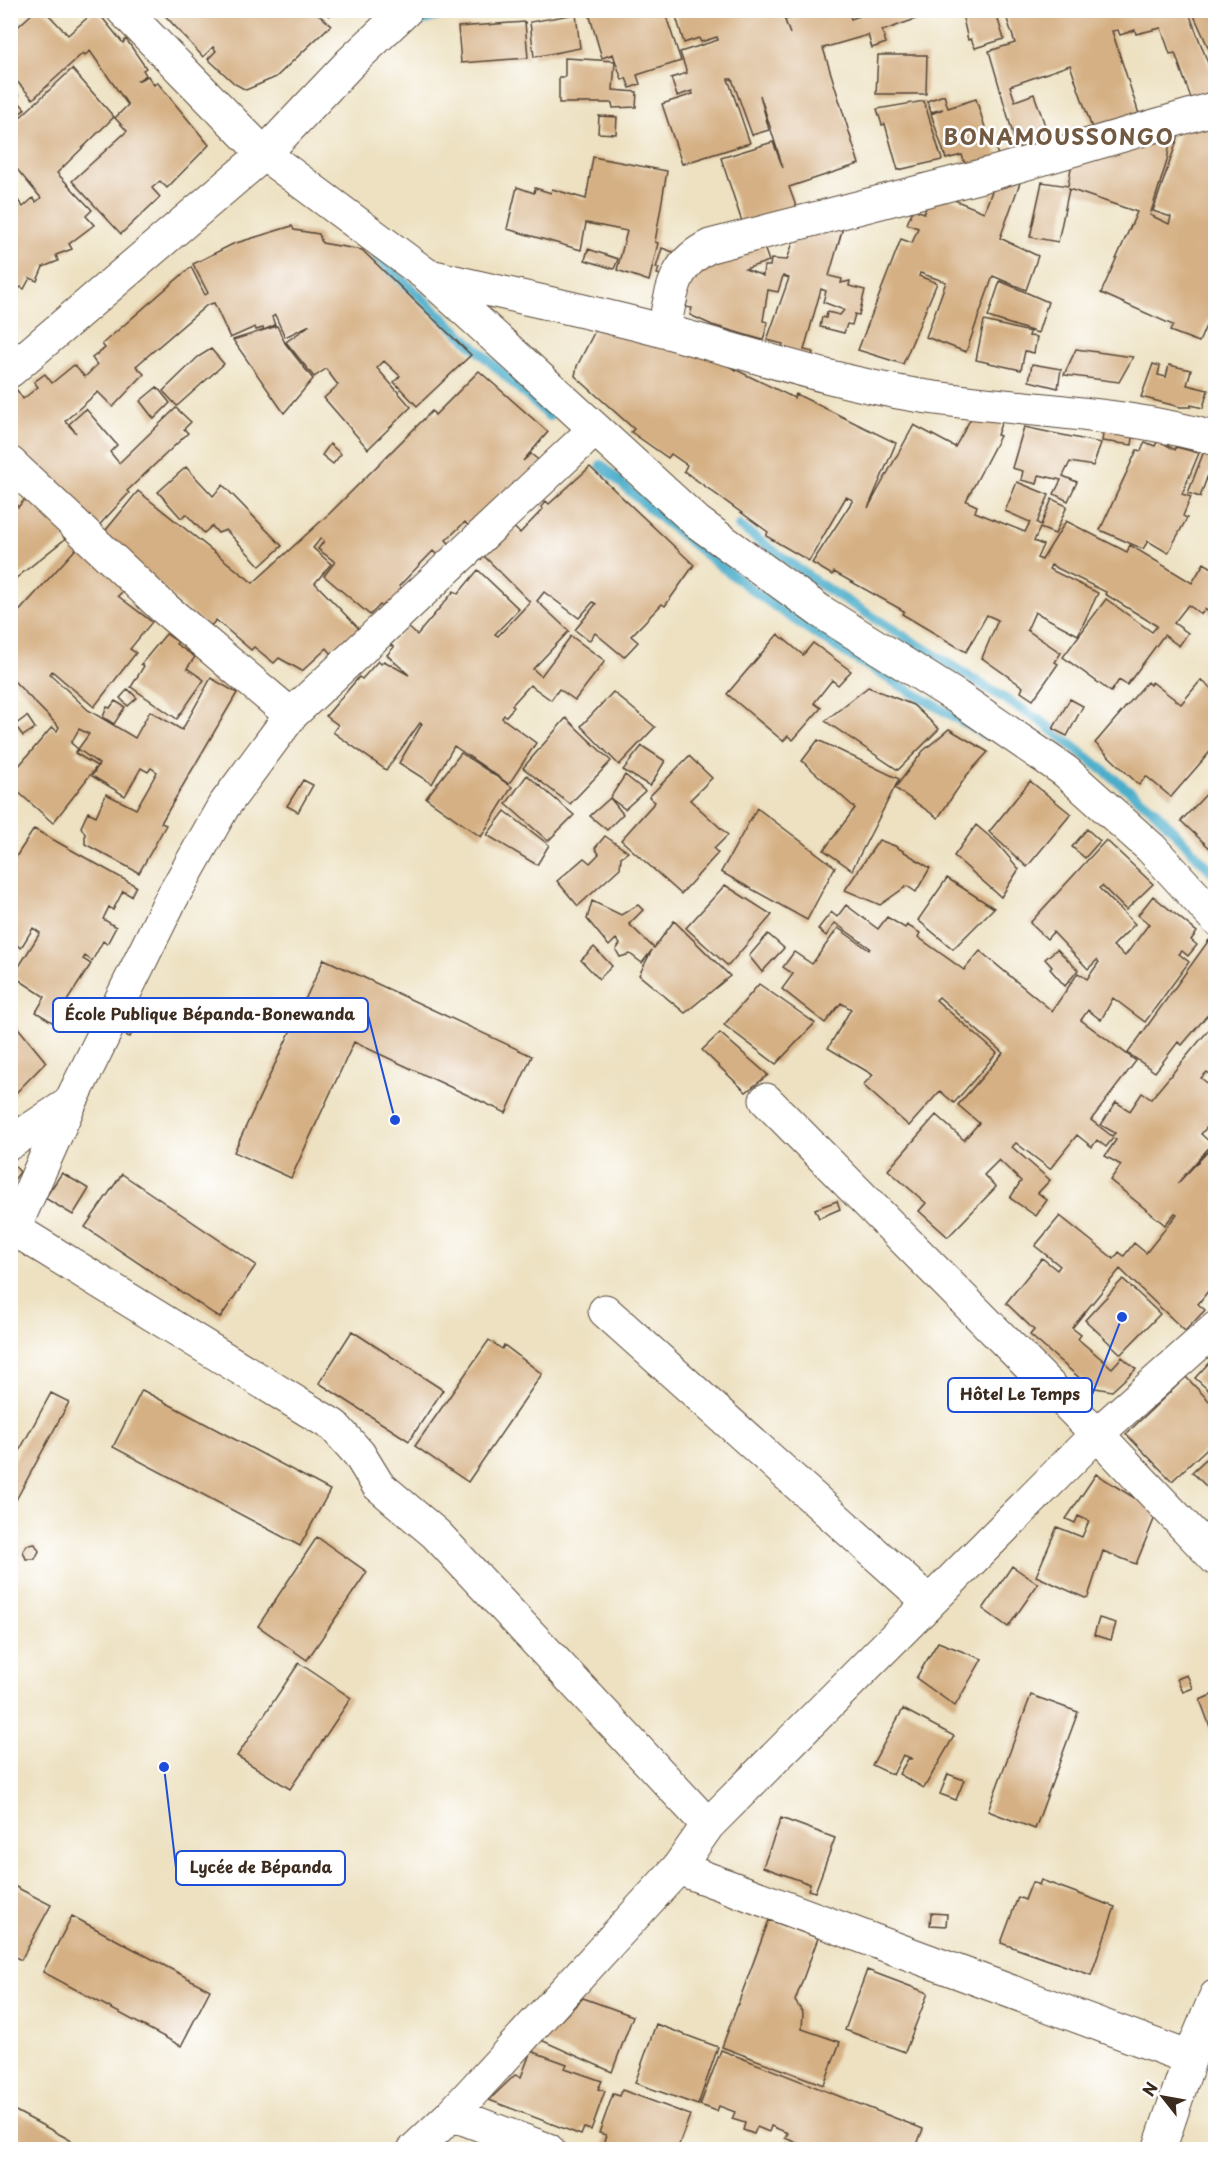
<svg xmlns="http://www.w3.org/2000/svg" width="1226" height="2160" font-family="'Playpen Sans',sans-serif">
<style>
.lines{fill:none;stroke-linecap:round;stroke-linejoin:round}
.stream{stroke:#4badca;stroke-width:10}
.building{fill:#d5b084}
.street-casing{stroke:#564536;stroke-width:35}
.secondary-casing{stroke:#564536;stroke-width:35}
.street{stroke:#fff;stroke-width:33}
.secondary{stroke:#fff;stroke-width:33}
.labels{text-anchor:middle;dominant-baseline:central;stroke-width:5;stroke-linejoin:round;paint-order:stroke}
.district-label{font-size:21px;font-weight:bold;letter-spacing:1.5px;fill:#715942;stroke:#fff}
.leader{fill:none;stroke:#1d4ed8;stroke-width:2}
.callout-dot{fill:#1d4ed8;stroke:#fff;stroke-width:2}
.callout{fill:#fff;stroke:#1d4ed8;stroke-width:2}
.callout-label{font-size:16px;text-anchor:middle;font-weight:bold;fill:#3b2a1e}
</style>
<rect width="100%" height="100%" fill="#fff"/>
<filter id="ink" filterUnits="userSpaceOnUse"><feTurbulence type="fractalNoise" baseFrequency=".0167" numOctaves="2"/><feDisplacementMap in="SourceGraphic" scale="12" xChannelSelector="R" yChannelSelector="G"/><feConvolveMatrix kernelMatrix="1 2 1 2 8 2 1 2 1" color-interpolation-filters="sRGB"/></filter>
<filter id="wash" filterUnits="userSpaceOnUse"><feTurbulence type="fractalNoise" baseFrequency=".008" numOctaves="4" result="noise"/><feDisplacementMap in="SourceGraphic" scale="24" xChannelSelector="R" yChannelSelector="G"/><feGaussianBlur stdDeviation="1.35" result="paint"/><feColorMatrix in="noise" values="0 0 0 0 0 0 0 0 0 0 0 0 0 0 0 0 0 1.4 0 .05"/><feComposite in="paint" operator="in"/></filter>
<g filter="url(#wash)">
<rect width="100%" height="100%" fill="#ede1c1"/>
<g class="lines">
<path class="stream" d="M405,30C423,17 446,14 467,10
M377,257L549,416
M601,465C673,531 752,594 835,646C884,677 935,705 985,735
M739,526L818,583L1041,721L1154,810L1216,876"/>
</g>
<g id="blocks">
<path class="building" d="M36,10H44L68,35L96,10L123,43L126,39L146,68L143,70L146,75L137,81L148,76L154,85L157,82L209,145L167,188L160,181L152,188L160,197L121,234L72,181L127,131L115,118L128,105L90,51L85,55L83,53L33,99L10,74V34Z
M160,10H334L329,16L323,11L319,15L331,25L276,77L246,90L235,84L208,59L216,51L213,47L203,57Z
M588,10H664L681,61L637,75L640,84L630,88L626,78L622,80L613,54L602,58Z
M674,10H781L790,34L785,20L818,10H848L851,19L876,10L938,11L882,31L886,43L872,48L868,35L823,48L859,164L789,187L797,209L744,228L721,158L773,142L783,168L760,95L769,130L752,135L732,79H728L750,143L682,164L662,104L693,94L692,91L677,96L671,78L687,73L680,52L718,40L717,37L701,42L699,38L684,43Z
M961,10H995L1004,39L975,48L971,39L968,40Z
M1004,10H1216V46L1209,49L1192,11L1189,13L1216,84V96L1193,104L1175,53L1170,54L1161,28L1136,34L1135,30L1120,35L1118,30L1112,31L1140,117L1094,134L1070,65L1010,86L1015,101L1034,94L1049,137L1043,139L1045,145L1019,155L989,51L1015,43Z
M576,14L580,48L534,57L530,22Z
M525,22L528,58L461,63L458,27Z
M878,55H927L926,94H876Z
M565,58L615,61L613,90L637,92L636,107L613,108L612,103H559V77H565Z
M72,69L114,117L57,173L92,210L86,216L94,225L69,244L72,249L56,255L58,261L43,267L37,281L30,278L24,289L21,287L10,297V190L23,207L33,198L36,202L41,198L10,161V124L15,129L19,126L15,122Z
M10,86L19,96L16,99L25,109L10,122Z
M944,95L948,108L976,99L990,143L994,142L999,159L967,170L962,155L946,159L931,114L943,109L931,112L927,101Z
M924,101L942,160L898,170L885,124L882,125L877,109Z
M599,116L617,117L616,134L598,133Z
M1216,122V322L1209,319L1199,342L1170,331L1173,325L1101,293L1137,212L1069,189L1058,242L1030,237L1042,182L1068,186L1072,162L1122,145L1145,146V140L1171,135L1167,161L1150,215L1169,224L1171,217L1153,211L1181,129Z
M593,157L667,171L655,242L658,243L649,281L617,270L627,231L586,223L581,250L507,229L517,187L534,193L535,188L551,193L552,189L586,199Z
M1022,177L1000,238L1038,256L1026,290L993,276L966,352L926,337L946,282L920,273L919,276L937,283L903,364L858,350L901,239L912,243L918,228L907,224L913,209L924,213L932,191L984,212L997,178Z
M840,215L842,231L829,276L842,279L841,283L850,281L849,286L865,290L859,315L855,314L852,325L847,324L844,333L820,327L822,317L826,318L827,312L840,315L844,310L823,302L826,291L821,289L804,350L813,352L810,363L780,355L783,344L767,340L789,278L783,276L778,292L768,290L763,321L768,322L763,340L712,325L690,315L692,308L686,307L691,273L699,259L761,239L769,261L745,269L763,276L764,266H770L771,259L787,260L798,228Z
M292,226L294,230L319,234L322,243L362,250L471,355L417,406L394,382L400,376L384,361L377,368L411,407L368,449L324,398L338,385L326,369L314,377L286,342L310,325L285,337L275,315L272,317L275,325L264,330L263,328L256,330L255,327L230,338L214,303L207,305L136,366L144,374L113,407L98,392L65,421L76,433L69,424L86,409L117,445L110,452L119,463L176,408L191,422L184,429L188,433L127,491L129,493L92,533L10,451V395L17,390L23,399L38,387L34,382L45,374L52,383L74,365L85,377L97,365L92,358L105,348L102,344L191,267L205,295L208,293L193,264L233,244Z
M662,248L676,253L665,276L657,274L659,268H656Z
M588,249L618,259L614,269L585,260Z
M1000,281L1048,302L1038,333L988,317Z
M984,321L1030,332L1029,336L1037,337L1034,353L1025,351L1021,370L976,360Z
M598,325L685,345L794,398L796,394L896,443L868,508L914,425L955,447L975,411L1002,421L997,435L1000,436L966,501L977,506L975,512L1025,532L1030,522L1005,511L1017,482L1049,495L1037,523L1041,525L1052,499L1067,506L1055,534L1040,528L1034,541L1043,545L1037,558L1042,560L1066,521L1127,552L1130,545L1192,583L1204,563L1214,569L1216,567V619L1205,609L1201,614L1188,605L1174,623L1188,633L1179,646L1164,635L1127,685L1119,680L1111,692L1063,657L1106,599L1152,632L1157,626L1105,594L1106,592L1051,565L1049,569L1098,593L1078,635L1035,612L1027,630L1061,653L1055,662L1058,664L1033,700L1021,692L1023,687L982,658L998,620L987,615L966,652L902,614L904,611L834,572L832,575L812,563L853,500L846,497L809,561L766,536L768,532L684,471L687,465L671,454L668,458L631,432L634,429L575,376L577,366Z
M277,326L285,343L313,379L284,413L233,340Z
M211,349L224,364L177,406L163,391L198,357Z
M1076,349L1133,357L1119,382L1064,375Z
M1032,364L1061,369L1058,388L1029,381Z
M1153,364L1160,366L1158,375L1166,377L1169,365L1191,370L1187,385L1208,390L1203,408L1191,405V407H1180L1141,397Z
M479,371L548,432L523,461L531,454L542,463L470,528L465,522L446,540L452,546L440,558L433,551L399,586L404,592L386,610L380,605L370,615L324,576L335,562L318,549L324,541L321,538L313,548L331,564L315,583L363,633L335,658L327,648L302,671L279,658L274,663L254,647L251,650L216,620L209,628L102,535L138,491L253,583L330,513L432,411L435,415Z
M157,387L170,403L154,419L140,401Z
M1024,427L1101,443L1093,466L1070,462L1063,476L1077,482L1068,501L1054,494L1061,480L1039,475L1037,484L1021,480L1023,471L1012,468Z
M1104,428L1134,431L1132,445L1102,441Z
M1158,440L1175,450L1176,447L1199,453L1182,494L1191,497L1183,516L1187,518L1168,553L1148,541L1143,549L1100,530L1137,450L1141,451L1145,442L1155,446Z
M330,444L341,454L333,464L322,455Z
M1204,451L1216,455V464L1212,473L1209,472L1200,497L1188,493Z
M186,467L213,496L223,485L282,546L260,566L226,530L218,533L212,526L204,533L186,514L181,518L158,492Z
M590,467L694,565L665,606L662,604L631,636L638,642L624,657L595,633L589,641L575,630L596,604L593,602L579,618L544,592L537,601L569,631L533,669L541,676L571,636L605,661L575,700L559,689L551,700L530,685L512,705L514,707L506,716L504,715L502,718L536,743L509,784L454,746L432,784L399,763L422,724L420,723L386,770L333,732L338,725L326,716L359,677L362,679L378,661L381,664L384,661L409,675L387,655L394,647L390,645L407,626L417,635L454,591L458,594L478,570L519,609L495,634L498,636L530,602L482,554L510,524L520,533L543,509L541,507L546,501L549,504Z
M27,497L68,531L63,536L65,539L10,583V498L18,507Z
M83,541L126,588L118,596L152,622L130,649L136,653L94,707L52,671L50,674L88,710L135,738L150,711L182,730L211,678L237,693L161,823L166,825L139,873L85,844V834L81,827L88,812L96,816L106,794L136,809L157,772L151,768L148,772L141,768L125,796L92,776L99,764L78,749L89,734L79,729L71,743L78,749L75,753L97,766L53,823L17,791L10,801V763L12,761L17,768L52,727L57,731L59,727L10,677V614L13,618Z
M166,634L178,642L176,644L195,657L187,668L204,680L177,719L131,687L144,666L141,664Z
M778,634L803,655L813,643L851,671L838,685L832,680L814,703L821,708L793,740L788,736L783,741L727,694Z
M1201,680L1216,692V745L1171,797L1146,776L1139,785L1095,743L1147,682L1150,685L1152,682L1181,704Z
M868,687L913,705L939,729L898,770L825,721Z
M128,689L137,698L128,706L120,698Z
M613,692L655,727L619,765L581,726Z
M1070,699L1083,706L1067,736L1053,729Z
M115,701L125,707L114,724L103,717L107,707L110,708Z
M27,716L35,728L23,736L15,725Z
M566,718L611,761L570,804L523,768Z
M949,729L988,752L967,775L938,818L895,788L923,751Z
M818,740L899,779L852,870L824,850L855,808L802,761Z
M642,746L665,761L650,786L623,770Z
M461,753L512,787L481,837L426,798Z
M689,756L712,778L690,800L728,835L714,849L718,853L681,894L621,840L655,802L649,797Z
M527,775L574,815L548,841L506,804Z
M625,775L645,791L625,809L610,798Z
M303,780L313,785L298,812L287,806Z
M1030,781L1071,814L1027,867L989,832Z
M1213,787L1216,790V854L1181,821Z
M610,798L623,814L607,830L590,816Z
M757,808L835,867L807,920L721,872Z
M505,811L549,845L537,865L487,835Z
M976,825L996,842L1019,869L1001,897L954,856Z
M34,829L136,886L131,896L123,891L113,910L109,907L103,919L116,927L107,944L103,941L92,961L85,956L83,959L91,964L63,1007L70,1012L60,1027L36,1012L45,997L13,976L40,933L33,928L21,948L10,941V866Z
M1087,829L1100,841L1085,858L1072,847Z
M605,836L628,852L621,857L620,868L578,906L557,881L584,858L590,863L599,854L595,848Z
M879,840L895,846L930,868L916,892L907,886L880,905L845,890Z
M1106,840L1153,884L1126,910L1102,886L1099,888L1135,924L1113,946L1125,956L1149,924L1138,915L1153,896L1197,932L1191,940L1197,945L1188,956L1182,951L1179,954L1189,962L1145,1022L1113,998L1101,1020L1088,1010L1081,1020L1136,1061L1091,1120L1112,1136L1115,1133L1101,1125L1116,1102L1130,1111L1142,1093L1151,1099L1216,1021V1079L1207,1072L1201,1078L1216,1090V1117L1201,1134L1212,1144L1177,1184L1216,1143V1281L1198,1304L1205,1310L1185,1331L1120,1269L1072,1328L1081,1335L1078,1339L1112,1368L1122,1357L1136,1369L1112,1391L1090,1387L1030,1335L1034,1330L1006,1303L1042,1258L1057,1270L1060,1266L1035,1246L1060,1216L1114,1259L1119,1252L1124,1256L1134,1243L1146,1253L1177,1214L1175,1213L1165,1225L1110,1180L1121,1165L1105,1156L1116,1140L1113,1138L1106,1147L1097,1140L1092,1147L1077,1135L1050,1169L1016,1143L1012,1147L1050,1180L1038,1193L1047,1200L1036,1216L1010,1198L1021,1181L999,1160L984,1175L996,1187L948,1237L919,1211L926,1203L888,1170L936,1115L964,1140L979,1123L958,1105L1003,1053L939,997L936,1000L997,1053L954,1103L940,1091L909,1126L863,1085L873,1075L828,1048L851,1009L841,1003L825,1023L782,989L793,974L783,967L794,952L812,964L838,928L869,950L870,948L835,923L826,936L818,929L831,912L837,917L846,905L878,929L887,917L905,928L907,925L920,933L918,937L964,970L980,951L1052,1011L1078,973L1087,979L1099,962L1097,960L1088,969L1053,932L1047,939L1030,923Z
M947,878L994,908L953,949L918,920Z
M725,885L772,915L728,966L686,928Z
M592,901L621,915L638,905L643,910L629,924L654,948L674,921L730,976L685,1013L639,975L652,950L642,963L630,954L620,957L616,950L620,944L616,939L609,946L587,919Z
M768,934L784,948L762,972L749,956Z
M1209,940L1216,946V972L1210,978L1216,983V1005L1182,1045L1178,1042L1155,1072L1128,1053Z
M594,947L612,966L599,979L581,960Z
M1057,949L1078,970L1065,986L1050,969L1052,967L1045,959Z
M324,959L532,1056L506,1113L354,1042L291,1178L234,1152Z
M759,984L815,1023L776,1064L724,1025Z
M10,1018L46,1062L10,1099Z
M121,1019L136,1026L130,1037L116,1031Z
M720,1033L768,1075L746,1092L702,1050Z
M10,1106L20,1119L10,1126Z
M10,1161L20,1172L10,1185Z
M62,1173L89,1189L73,1215L45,1198Z
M122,1174L256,1265L220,1318L85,1227Z
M837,1201L840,1209L819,1218L815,1209Z
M1123,1279L1160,1314L1121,1354L1085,1320Z
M352,1331L443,1390L409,1441L319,1383Z
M489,1340L502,1349L504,1345L542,1374L468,1482L415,1446Z
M1216,1355V1397L1195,1378Z
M1186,1377L1216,1408V1440L1172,1481L1126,1434Z
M142,1390L330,1490L300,1546L113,1447Z
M51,1393L69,1402L10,1511V1468Z
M1216,1450V1496L1192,1472Z
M1096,1474L1157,1512L1136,1564L1103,1551L1088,1597L1085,1598L1036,1576L1057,1527L1082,1537L1089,1521L1078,1516L1075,1523L1066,1519Z
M317,1537L367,1572L307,1660L258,1626Z
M35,1544L39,1551L35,1559H26L23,1551L27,1545Z
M1012,1566L1038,1584L1008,1627L983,1609Z
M1099,1618L1116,1623L1111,1640L1094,1635Z
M938,1642L982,1659L955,1706L916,1678Z
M299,1663L351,1698L290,1789L237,1756Z
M1187,1675L1193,1688L1183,1692L1177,1679Z
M1216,1693V1740H1215L1200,1700Z
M1031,1695L1078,1712L1035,1829L988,1811Z
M903,1709L954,1736L924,1788L899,1774L908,1759H913L903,1755L893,1775L872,1765Z
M948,1774L964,1780L956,1800L940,1794Z
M781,1818L835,1838L815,1892L808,1890L810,1884L763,1867Z
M1041,1880L1115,1907L1091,1975L1001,1943L1018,1897L1025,1900L1032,1882L1039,1885Z
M10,1884L51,1905L21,1960L10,1954Z
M931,1913L947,1914L946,1926L930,1925Z
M72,1916L210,1990L181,2046L43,1972Z
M769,1920L818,1938L795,2001L803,2013L802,2029L840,2042L824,2085L722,2047Z
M867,1970L928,1993L905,2052L845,2030Z
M583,1998L633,2016L612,2072L541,2040Z
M656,2024L718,2047L698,2105L635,2083Z
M721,2050L923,2129L915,2150H813L785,2138L788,2133L771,2126L769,2132L757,2127L754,2134L743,2130L745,2123L732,2119L735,2112L719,2106L717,2111L700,2105Z
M531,2051L567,2064L565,2068L602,2081L598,2089L605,2091L591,2130L584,2128L581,2135L489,2100L515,2075L521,2077Z
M622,2090L690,2115L677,2150H618L603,2144L606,2135L599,2133L613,2094L620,2096Z
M10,2108L89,2150H10Z"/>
</g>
</g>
<g filter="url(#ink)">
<use href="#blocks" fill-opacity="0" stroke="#564536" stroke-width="1.5"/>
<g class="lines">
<g class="street-casing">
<path id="street" d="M123,10L264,154L428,276L697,522L820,611L957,697L1065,771L1151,848L1216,919
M430,276C508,295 587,310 664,331C748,353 829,381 915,395C1014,411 1118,410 1216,439
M663,331C673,292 671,265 710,246L993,173L1216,108
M10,463L164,608L291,715
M766,1100L1097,1434L1216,1559
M10,1143L70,1103
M14,1229L334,1426L359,1454L378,1485L436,1534L708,1825
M10,1237L70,1103L169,903L223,807L291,715L594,430
M605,1311L929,1602
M678,1868L1190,2058
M452,2114L548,2150
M414,2150L452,2114L678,1868L708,1825L1097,1434L1216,1328
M1159,2150L1190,2058L1216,1996"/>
</g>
<g class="secondary-casing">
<path id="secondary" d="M10,371L264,154L350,63L406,10"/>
</g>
<use href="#street" class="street"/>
<use href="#secondary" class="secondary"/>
</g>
</g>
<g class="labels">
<g class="district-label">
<text x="1059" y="136">BONAMOUSSONGO</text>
</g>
</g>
<path class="leader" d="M395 1120L368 1015M1122 1317L1092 1395M164 1767L176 1868"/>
<g class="callout-dot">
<circle cx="395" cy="1120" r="6"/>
<circle cx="1122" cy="1317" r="6"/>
<circle cx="164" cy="1767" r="6"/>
</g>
<g class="callout">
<rect x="53" y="998" width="315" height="34" rx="6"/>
<rect x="948" y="1378" width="144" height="34" rx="6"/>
<rect x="176" y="1851" width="169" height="34" rx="6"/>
</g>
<g class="callout-label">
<text x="210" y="1020">École Publique Bépanda-Bonewanda</text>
<text x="1020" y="1400">Hôtel Le Temps</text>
<text x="261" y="1873">Lycée de Bépanda</text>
</g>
<rect width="1226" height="2160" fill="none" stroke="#fff" stroke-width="36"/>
<g transform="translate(1163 2097) rotate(301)" stroke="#ffffff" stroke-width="4.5" paint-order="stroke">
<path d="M0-4.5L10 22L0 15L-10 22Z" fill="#3b2a1e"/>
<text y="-9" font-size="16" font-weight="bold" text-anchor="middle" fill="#3b2a1e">N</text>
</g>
</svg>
